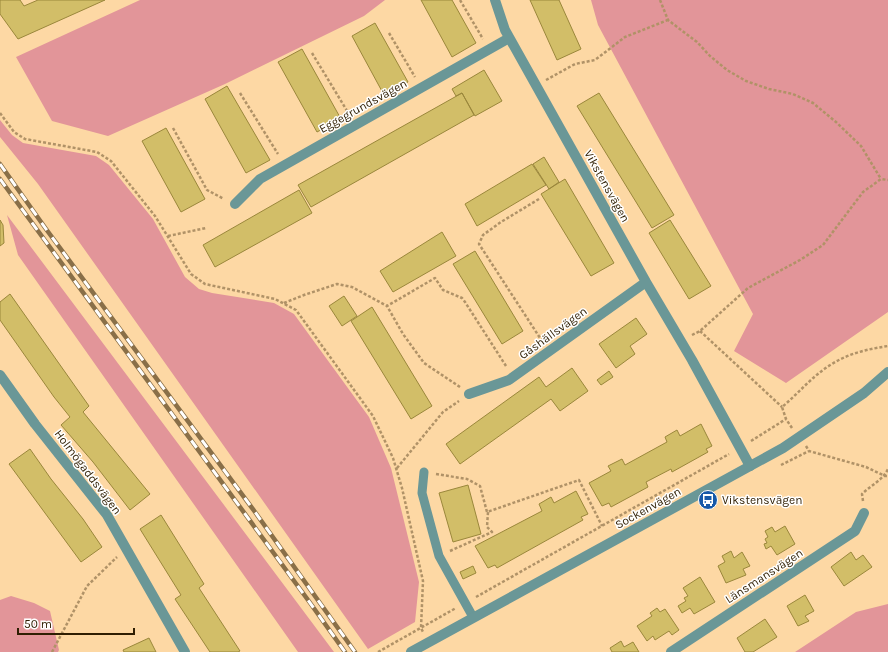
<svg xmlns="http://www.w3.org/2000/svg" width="888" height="652" font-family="Karla,sans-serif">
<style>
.green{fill:#e29599}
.building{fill:#d2be68;stroke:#9a873b}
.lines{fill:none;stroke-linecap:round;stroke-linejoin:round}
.path{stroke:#b09267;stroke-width:2.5;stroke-dasharray:3 2;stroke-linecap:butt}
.service{stroke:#6a9797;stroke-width:9}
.minor{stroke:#6a9797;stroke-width:10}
.tertiary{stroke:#6a9797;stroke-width:10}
.rail-casing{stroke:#896f48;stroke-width:4.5}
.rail{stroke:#fff;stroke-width:3;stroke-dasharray:9;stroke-linecap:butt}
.labels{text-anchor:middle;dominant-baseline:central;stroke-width:3;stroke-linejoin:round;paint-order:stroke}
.street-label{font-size:12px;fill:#2f1e02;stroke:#fff}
.poi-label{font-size:12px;fill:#2f1e02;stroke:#fff;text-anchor:start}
</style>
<rect width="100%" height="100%" fill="#fdd8a4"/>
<path class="green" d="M140,0H385L364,16L225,84L108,136L52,121L16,57Z
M591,0H888V312L786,383L734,351L753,314L598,25Z
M0,120L12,135L23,143L96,156L109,165L153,219L185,277L199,289L212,293L274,303L294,314L369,417L391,468L419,582L415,622L368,649L38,184L0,137Z
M7,215L334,652H298L18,255Z
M11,596L34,603L50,611L59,650L58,652H0V600Z
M888,604V652H795L856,612Z"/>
<path class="building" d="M0,0H20L24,6L38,0H105L18,39L0,14Z
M421,0H452L476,43L452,57Z
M530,0H559L581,49L557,60Z
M375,23L408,82L384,95L352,36Z
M302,49L341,119L317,132L278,62Z
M484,70L502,101L475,116L462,93L456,96L452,89Z
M227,86L270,160L246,173L205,99Z
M462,93L474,115L311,207L298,185Z
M599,93L674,215L652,228L577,106Z
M166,128L205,199L181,212L142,141Z
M544,157L559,182L549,189L533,164Z
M532,164L546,185L477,226L465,204Z
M565,179L614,263L591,276L541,194Z
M299,190L312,213L215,267L203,245Z
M0,220L3,225L4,243L0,246Z
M670,220L711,286L689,299L649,233Z
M442,232L456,256L393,292L380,271Z
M475,251L523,331L502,344L453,264Z
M10,294L89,406L83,412L150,494L130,510L93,462L61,425L70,417L54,397L0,320V302Z
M344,296L357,316L342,326L329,306Z
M372,307L432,406L411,419L351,321Z
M636,318L647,334L630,346L635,354L616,368L599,344Z
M572,368L588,391L560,411L551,399L460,464L446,444L539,377L546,387Z
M609,371L613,377L601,385L597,380Z
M701,424L712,446L706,449L708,452L672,472L671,469L646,482L648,487L611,507L609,503L602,506L589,483L611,471L608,466L622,459L625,465L667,442L665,437L677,430L680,436Z
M30,449L51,479L83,519L102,547L81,562L9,464Z
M468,485L481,534L453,542L439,493Z
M576,491L588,514L581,517L583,520L497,568L495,565L488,568L475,546L542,511L539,504L551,497L554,503Z
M161,515L204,584L199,588L240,651L238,652H210L175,599L181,595L140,529Z
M785,526L795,544L777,555L771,546L766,549L764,544L767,543L765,539L768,537L765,531L772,527L775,532Z
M731,551L734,558L742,552L750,566L743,569L746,575L726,583L718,566L725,562L722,556Z
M851,552L856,560L863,555L872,567L844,586L831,567Z
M473,566L476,573L463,579L460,572Z
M700,577L715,602L694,614L690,608L682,613L678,606L686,601L684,598L688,596L683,588Z
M805,595L814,611L805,616L809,621L798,626L787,606Z
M657,608L660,612L665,609L679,630L672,635L669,631L655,640L653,636L647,641L637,626L652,616L650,613Z
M765,619L777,637L753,652H745L737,638Z
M149,638L156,652H124L123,650Z
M621,641L624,647L633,642L639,652H612L610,648Z"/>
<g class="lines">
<path class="path" d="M460,0L483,39
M660,0L668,20L697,42L710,56L727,70L746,81L769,89L793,94L813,103L836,122L861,146L881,179
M389,33L415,77
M312,53L349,114
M546,80L575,64L595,60L625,37L668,20
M240,93L278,154
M0,113L14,132L25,139L97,152L111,161L155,216L191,274L205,284L275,299L296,310L373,416L393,458L402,488L423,581L421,628L423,632
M173,128L207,190L224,199
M539,199L501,222L483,235L479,244L542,341
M168,236L206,228
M284,303L304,295L337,284L352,287L387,306
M700,331L782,407
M692,335L700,331L748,288L800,260L823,245L863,192L881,179L888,180
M460,387L424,363L403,334L387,306L435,278L443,290L462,298L465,302L506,366
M792,428L786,419L782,407C799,393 813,375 832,364C849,353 869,349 888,346
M751,441L786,419
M806,446L809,451L866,467L885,476H888
M781,465L809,451
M397,468L443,412L459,401
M436,474L467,479L480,486L487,512L579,480L602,526
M863,501L862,494C871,485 883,480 888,469
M450,551L492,532L487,527L488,512
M476,597L729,454
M52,652L87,586L117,557
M378,652L456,608"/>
<path class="service" d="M424,472L422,493L439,556L473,617"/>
<path class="minor" d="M495,0L505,30L646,282L692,360L750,466
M235,204L260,179L509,38
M0,375L35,424L107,515L185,652
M469,394L509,380L646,282
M671,652L855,531L864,513"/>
<path class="tertiary" d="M411,652L783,448L864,393L888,372"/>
<g class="rail-casing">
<path id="rail" d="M0,164L46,229L255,512L355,652
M0,179L308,600L345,652"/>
</g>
<use href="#rail" class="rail"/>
</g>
<defs>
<g id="bus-disc" transform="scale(1)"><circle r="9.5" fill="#1658a8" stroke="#fff"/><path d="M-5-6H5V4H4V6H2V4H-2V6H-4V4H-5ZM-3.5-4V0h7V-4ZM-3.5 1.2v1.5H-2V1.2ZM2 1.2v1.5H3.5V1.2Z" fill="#fff"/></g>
</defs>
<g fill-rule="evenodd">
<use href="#bus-disc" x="708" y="500"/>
</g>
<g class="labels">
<g class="street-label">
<text transform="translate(363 106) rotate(-29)">Eggegrundsvägen</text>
<text transform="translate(607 186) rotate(61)">Vikstensvägen</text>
<text transform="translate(553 333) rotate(-36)">Gåshällsvägen</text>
<text transform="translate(88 472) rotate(53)">Holmögaddsvägen</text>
<text transform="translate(648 508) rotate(-29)">Sockenvägen</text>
<text transform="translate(764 576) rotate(-33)">Länsmansvägen</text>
</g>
<g class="poi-label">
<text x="722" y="500">Vikstensvägen</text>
</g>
</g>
<path d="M18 628v6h116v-6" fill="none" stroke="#2f1e02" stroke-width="2"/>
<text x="24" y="628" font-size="12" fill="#2f1e02" stroke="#ffffff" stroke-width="3" paint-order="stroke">50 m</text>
</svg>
